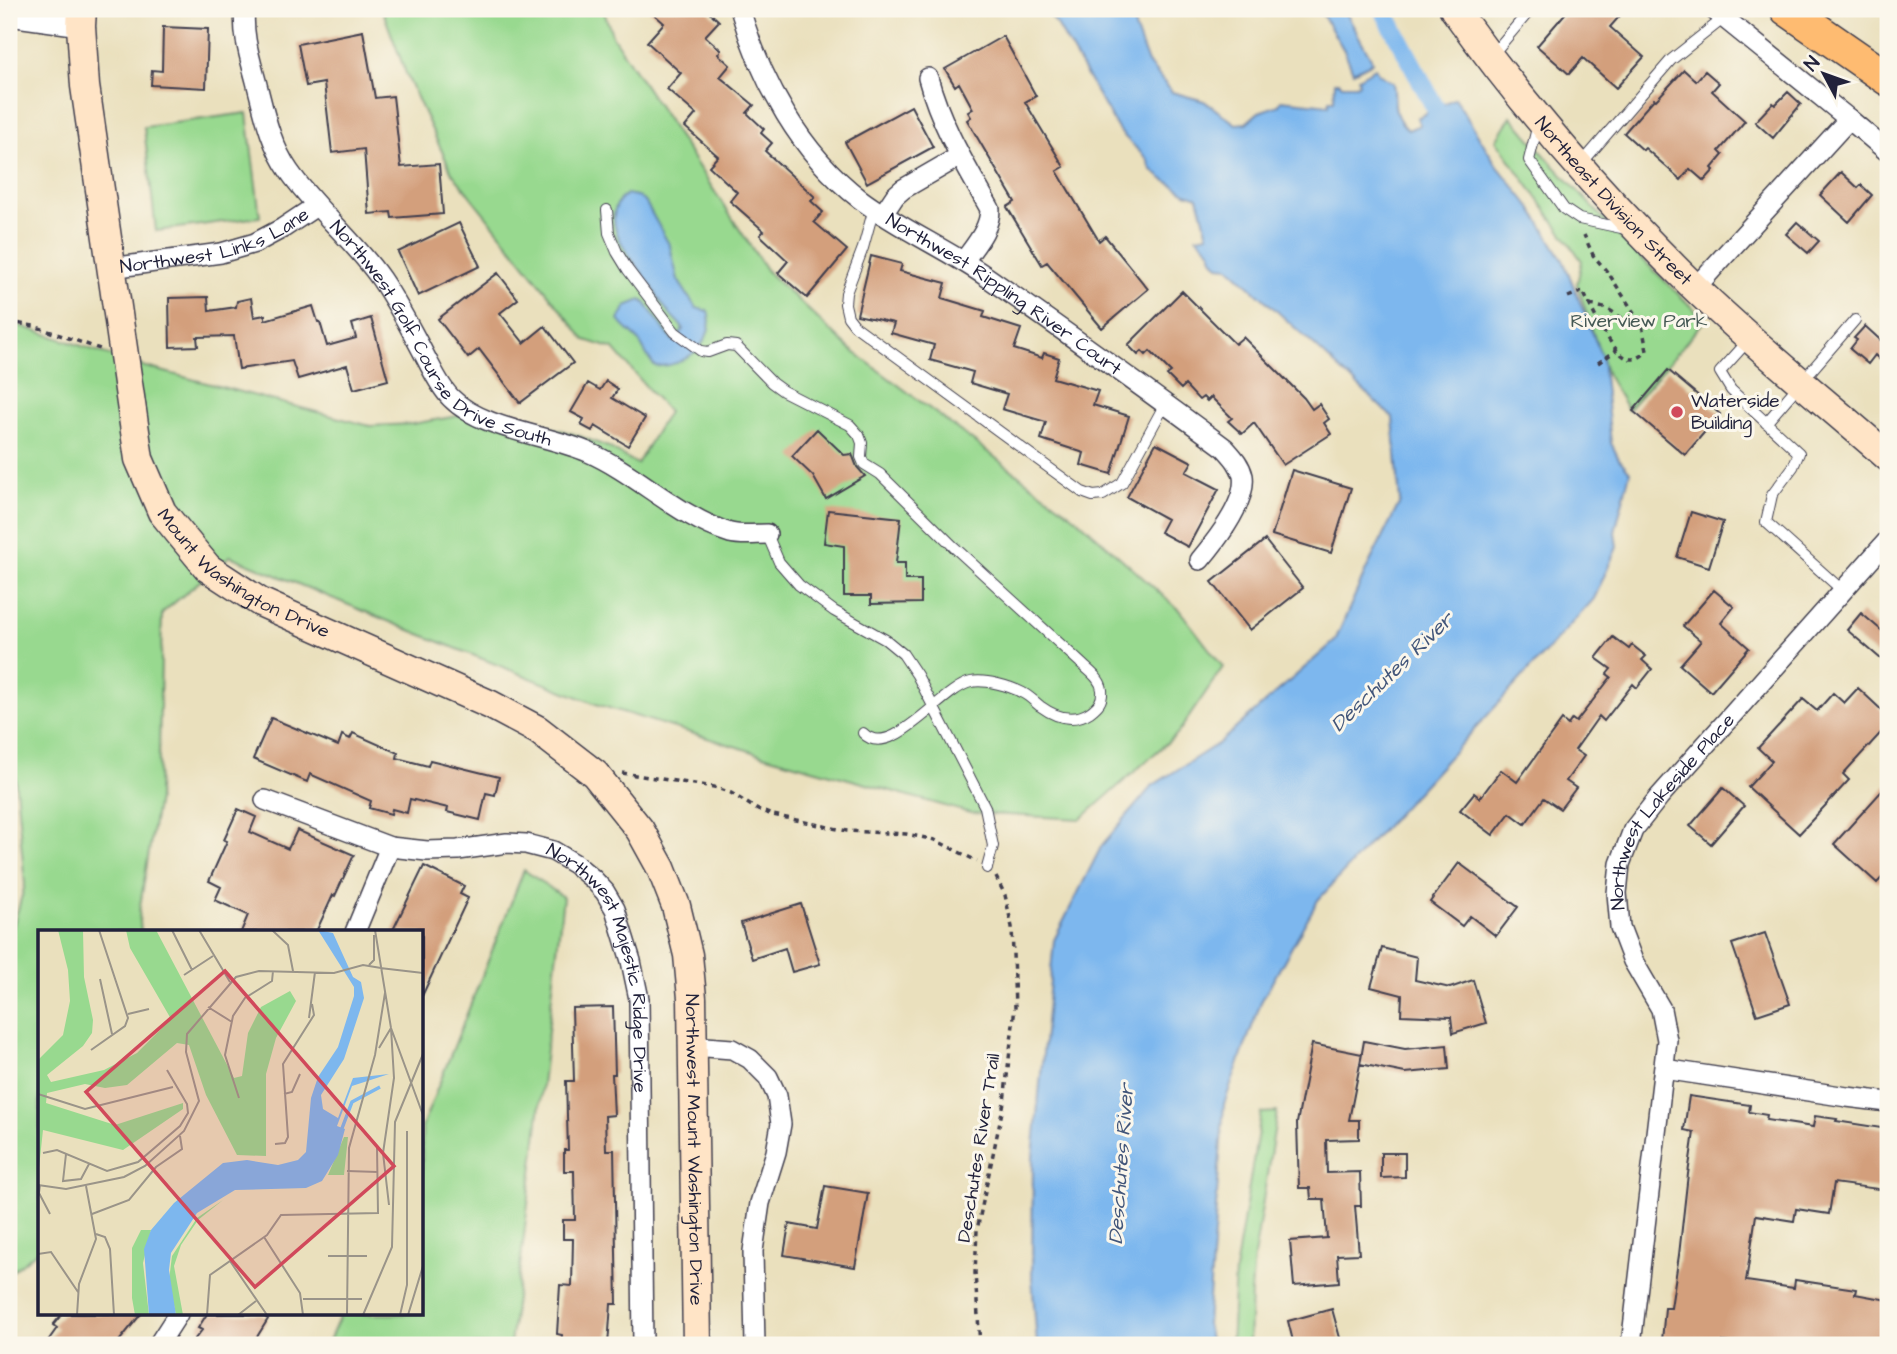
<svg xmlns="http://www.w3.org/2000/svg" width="1897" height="1354" font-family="'Architects Daughter',sans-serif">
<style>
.green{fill:#98d98f;stroke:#5d7e65;stroke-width:2}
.water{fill:#7db7ee;stroke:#506c94;stroke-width:2}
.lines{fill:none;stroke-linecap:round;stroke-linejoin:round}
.canal{stroke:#7db7ee;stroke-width:19}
.building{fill:#d39f7c}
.service-casing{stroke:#403e4e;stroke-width:12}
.minor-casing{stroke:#403e4e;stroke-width:22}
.secondary-casing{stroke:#403e4e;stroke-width:31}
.trunk-casing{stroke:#403e4e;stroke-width:36}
.path{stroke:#403e4e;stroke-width:3.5;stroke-dasharray:5 5;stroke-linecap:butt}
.service{stroke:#fff;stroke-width:10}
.minor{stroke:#fff;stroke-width:19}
.secondary{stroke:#ffe4c6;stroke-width:28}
.trunk{stroke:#febb71;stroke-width:33}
.poi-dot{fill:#d1495b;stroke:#fbf7ec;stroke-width:2.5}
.labels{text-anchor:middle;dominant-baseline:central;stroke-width:6;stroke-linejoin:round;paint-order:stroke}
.street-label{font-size:19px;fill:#22223b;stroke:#fbf7ec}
.park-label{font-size:19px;fill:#455954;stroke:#fbf7ec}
.poi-label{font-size:19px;fill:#22223b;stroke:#fbf7ec;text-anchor:start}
.water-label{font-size:21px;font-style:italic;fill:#42567a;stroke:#fbf7ec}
.inset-river{fill:none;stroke:#7db7ee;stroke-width:3.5}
.inset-road{fill:none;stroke:#9a9489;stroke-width:2}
.view{fill:#d1495b;fill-opacity:0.15;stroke:#d1495b;stroke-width:3.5}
.inset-edge{fill:none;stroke:#22223b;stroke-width:3.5}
</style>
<rect width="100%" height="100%" fill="#fbf7ec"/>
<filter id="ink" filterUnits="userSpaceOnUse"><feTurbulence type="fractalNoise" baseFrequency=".0143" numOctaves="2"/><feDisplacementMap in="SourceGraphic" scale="14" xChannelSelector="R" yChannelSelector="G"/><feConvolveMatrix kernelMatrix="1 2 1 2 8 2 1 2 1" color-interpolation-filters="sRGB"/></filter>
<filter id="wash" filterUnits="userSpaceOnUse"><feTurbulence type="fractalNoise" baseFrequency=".00686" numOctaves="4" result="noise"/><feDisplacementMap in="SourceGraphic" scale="28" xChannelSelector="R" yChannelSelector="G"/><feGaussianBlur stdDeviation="1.57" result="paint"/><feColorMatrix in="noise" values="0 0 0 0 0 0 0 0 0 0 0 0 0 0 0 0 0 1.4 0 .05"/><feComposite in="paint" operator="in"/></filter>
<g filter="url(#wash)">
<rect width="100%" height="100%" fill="#eae0bd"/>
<path class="green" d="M382,9H603L613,37L767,271L850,349L1076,518L1180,611L1223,667L1178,733L1081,819L970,813L770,757L596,704L412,631L230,556L162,613L158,798L139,912L141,932H40V1249L9,1274V941L25,885L12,743L11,574L9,565V322L142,366L370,426L412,424L492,410L574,434L608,447L637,464L668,412L614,349L585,340L452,173L407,76Z
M247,113L260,217L156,231L144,127Z
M1511,116L1547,158L1627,244L1705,320L1628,410L1607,375L1577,284L1582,261L1496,140Z
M524,870L563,897L534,1157L510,1345H327L341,1314H422V1127Z
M1277,1112L1254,1257L1251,1292L1249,1345H1231L1235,1271L1261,1113Z"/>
<path class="water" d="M1045,9H1134L1135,28L1148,63L1172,92L1204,101L1236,124L1246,123L1259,112L1279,105L1281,100L1329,105V100H1334L1335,82H1339L1342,85H1356L1359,83L1358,78L1375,68L1378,73L1393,83C1397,105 1390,112 1408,130L1420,125L1417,118L1455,98L1496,164L1531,208L1563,260L1602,357L1611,443L1619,459L1630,472L1615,532L1617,547L1594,599L1318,900L1261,1002L1224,1104L1207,1324L1211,1345H1037L1032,1278L1033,1156L1054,940L1102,845L1152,786L1219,743L1335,641L1366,570L1400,502L1393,418L1229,267L1219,266L1213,259L1211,251L1197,237L1208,235L1198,197L1186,193L1160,177L1151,169L1147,159L1119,131L1056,23Z
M1319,9H1344L1373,62L1353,72L1345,52Z
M626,194L637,196L646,203L670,246L678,280L696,308L708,311C718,341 683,369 655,366C646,357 644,347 636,337C630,331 624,328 619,320L626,306L641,300L645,303L672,340H676L683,329C680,323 674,319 669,313C661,304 657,294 651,285C635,262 593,220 626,194Z"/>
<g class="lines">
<path class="canal" d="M1383,9L1447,130"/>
</g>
<g id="blocks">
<path class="building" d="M648,9H706L719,21L705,36L721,50L718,54L730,65L720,77L754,105L747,113L764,129L761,133L772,143L765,151L815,197L811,201L823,212L814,222L847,250L807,298L778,273L788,261L760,235L764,231L730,201L737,192L709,166L718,156L685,127L696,114L667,89L681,73L647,42L664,23Z
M1569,9H1626L1610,27L1644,57L1616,88L1583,58L1569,74L1537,46Z
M163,27L208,29L206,88L151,85L152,70L162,71Z
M363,31L375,98L393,96L401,167L439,164L443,214L392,218L391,212L369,214L364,149L332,153L324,83L306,86L298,44Z
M1003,36L1036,96L1025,102L1064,167L1057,171L1099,241L1105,236L1148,289L1102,328L1047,262L1042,265L1007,207L1015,202L967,120L971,117L968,112L973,109L959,83L955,86L945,69Z
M1684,70L1696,81L1705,71L1719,83L1712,91L1745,121L1719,151L1723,155L1712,168L1714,170L1704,181L1690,169L1681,180L1645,148L1643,150L1624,133L1654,99L1656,100Z
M1788,92L1801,104L1773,138L1755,122L1773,103L1775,105Z
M911,106L933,147L867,183L845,142Z
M1841,172L1858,188L1861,185L1872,195L1849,222L1820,195Z
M1797,222L1819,241L1808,253L1786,234Z
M459,223L480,266L418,296L398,252Z
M871,256L902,264L900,271L946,283L942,298L985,311L983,317L1021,329L1014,349L1042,358L1044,353L1059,358L1053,378L1098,391L1093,405L1129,416L1111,474L1081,465L1084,453L1041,439L1046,422L1002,409L1007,394L970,383L973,372L930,360L934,345L891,333L894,323L857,315Z
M498,273L518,299L500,313L524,343L545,326L573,363L520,403L479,349L468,358L438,319Z
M1182,291L1235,344L1243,337L1304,398L1312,409L1319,404L1329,419L1324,423L1331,434L1283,465L1254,423L1242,434L1228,421L1232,418L1211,397L1207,401L1203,397L1199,400L1185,385L1181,389L1167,375L1171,372L1150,351L1146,355L1142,351L1138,355L1128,345Z
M208,297L209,311L236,307L237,301L251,298L254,317L265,315V320L313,306L318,322H320L327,346L356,338L352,324L371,318L388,380L354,389L347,365L298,379L292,361L239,369L234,336L197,337L198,346L170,347L169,298Z
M1865,326L1888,347V350L1880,360L1875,355L1868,364L1850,349L1857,340L1854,338Z
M1668,370L1720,414L1685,455L1633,411Z
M606,381L618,389L612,398L645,418L628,446L595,426L592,431L581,425L584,419L571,412L588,383L600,390Z
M817,429L844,455L852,454L857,467L865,476L826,499L813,476L792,456Z
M1156,443L1192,462L1186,472L1219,489L1188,547L1160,532L1167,519L1127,497Z
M1292,470L1351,488L1331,553L1272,535Z
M828,510L901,518L896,563H905V580H921V603L871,604V596H844V546L824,543Z
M1691,512L1723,522L1709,567L1677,557Z
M1265,540L1303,588L1250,630L1212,582Z
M1714,590L1734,607L1721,623L1749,648L1711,692L1680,665L1701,641L1683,626Z
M1861,613L1888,636V665L1847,630Z
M1613,637L1629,649L1632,645L1646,656L1642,660L1652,669L1637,688L1633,684L1604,721L1599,716L1575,750L1584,756L1566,781L1576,788L1560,809L1544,798L1525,824L1510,813L1493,835L1460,810L1474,793L1480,798L1501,770L1517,782L1562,720L1568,725L1572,719L1576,722L1611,677L1607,674L1611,669L1596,658Z
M1858,688L1888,716V725L1843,774L1849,780L1799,834L1748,787L1772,761L1758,748L1803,699L1817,711L1833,693L1844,703Z
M271,718L338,746L342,735L350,739L353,733L398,753L397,758L428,766L430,760L499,777L495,795L486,793L480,820L447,812L448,808L410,799L407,813L392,809L391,814L369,808L371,801L310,774L307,782L253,759Z
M1888,784V871L1877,883L1834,844Z
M1723,788L1744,806L1711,844L1690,826Z
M238,809L256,817L250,832L288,849L297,830L354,855L335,896L333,895L316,932H241L248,915L215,900L221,887L209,881L227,841L224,840Z
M1459,863L1518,907L1496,936L1470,916L1462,926L1430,902Z
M424,866L464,886L460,894L468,898L422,996V932H392Z
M801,904L820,964L792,972L785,948L752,959L741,923Z
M1765,933L1790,1004L1757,1015L1732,944Z
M1382,948L1417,957L1415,980L1450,988L1473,980L1486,1023L1453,1033L1451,1017L1401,1015L1402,995L1371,987Z
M613,1007L615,1074H612L614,1115L605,1116L606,1150H614L617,1304H611L608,1345H561L562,1335L557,1334L560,1285L572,1286L573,1239H563V1220H575L574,1171H564V1150H568L566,1081H574L572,1008Z
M1364,1041L1405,1049L1447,1045L1449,1069L1405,1073L1360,1064Z
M1312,1044L1362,1054L1349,1120H1359V1139L1326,1140L1327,1173L1360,1172L1361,1206H1355L1359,1254L1337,1255L1339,1282L1294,1286L1290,1241L1327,1238L1324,1199H1311L1310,1188H1299L1297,1123Z
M1689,1096L1750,1105L1749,1112L1767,1115L1766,1120L1813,1127L1815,1116L1837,1119L1836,1121L1888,1129V1171L1885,1190L1834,1183L1829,1214L1796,1209L1794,1221L1756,1215L1746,1281L1794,1288L1795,1280L1856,1289L1855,1294L1888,1300V1345H1744L1723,1342V1345H1702L1662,1341L1665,1308H1671L1679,1255L1688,1174L1694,1132L1684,1130Z
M1381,1153H1405V1177L1381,1178Z
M825,1186L868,1193L855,1267L784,1255L789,1224L817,1229Z
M1332,1309L1342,1345H1294L1288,1321Z
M62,1314H141L116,1345H45L57,1328L53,1325Z
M207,1314H260L268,1319L252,1345H190L202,1330L198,1328Z"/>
</g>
</g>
<g filter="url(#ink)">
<use href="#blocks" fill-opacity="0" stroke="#403e4e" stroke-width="2"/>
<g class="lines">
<g class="service-casing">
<path id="service" d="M1492,55L1531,9
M1538,124L1529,160L1564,209L1579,219L1626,229
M1582,163L1671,60L1724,18
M874,208L863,248L846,293L845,304L848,317L855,326L1082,492L1093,496L1103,495L1122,483L1165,404
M607,210L609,233L617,252L628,270L675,332L701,351L708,352L727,345L736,346L772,383L783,391L850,425L859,435L862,443L861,457L864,464L880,474L954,547L1083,665C1090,672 1101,679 1102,690C1103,701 1098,706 1090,712C1073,723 1055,717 1040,706C1035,702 1029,696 1023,693C1010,686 985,679 971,682C942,688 891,762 863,733
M1748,341L1720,372L1731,390L1799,453L1793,467L1772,495L1766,522L1843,591
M1766,423L1855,320
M767,534L779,562L799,585L834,611L886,640L903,654L917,675L985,807L993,846L987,868"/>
</g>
<g class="minor-casing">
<g id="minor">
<path id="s1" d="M245,9C242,34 250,58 256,81C264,112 270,144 289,171C316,210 354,240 381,279C398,304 412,331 426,358C433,371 440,387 451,398C481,429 548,435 588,452C638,474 678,517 730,533C742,536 756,534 767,534"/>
<path id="s2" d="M740,9C761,81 800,153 860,199C900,229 947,249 987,277C1067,333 1147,390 1225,448C1233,457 1240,464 1243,476C1247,502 1216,541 1200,560"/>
<path d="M1713,9L1849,119L1888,152"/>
<path d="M9,16L81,26"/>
<path d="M928,78C941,126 966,166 990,209C990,229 975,245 964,261"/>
<path d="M883,214L895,196L903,189L960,156"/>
<path id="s3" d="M111,268L221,253L255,243L283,228L316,206"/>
<path d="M1695,288L1849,119"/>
<path id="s4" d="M265,800L390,847L427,851L458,850L507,843L526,844L553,851L575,864L593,879L605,892L615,909L631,961L639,999L643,1345"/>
<path d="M355,932L390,847"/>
<path d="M693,1046L732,1049L750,1059L768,1077L777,1096L781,1124L776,1152L760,1203L753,1251L755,1345"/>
<path d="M1664,1069L1847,1097L1888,1102"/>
<path d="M158,1345L178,1314"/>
<path id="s5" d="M1631,1345L1667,1040L1661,1009L1633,961L1620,927L1617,893L1620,864L1633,830L1659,797L1888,540"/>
</g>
</g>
<g class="secondary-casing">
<g id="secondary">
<path id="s6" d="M82,9L81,26L85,86L139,459L162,512L208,568L260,602L491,705L538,730L595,774L640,830L661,868L676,906L688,955L692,998L697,1345"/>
<path id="s7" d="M1454,9C1525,108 1605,200 1693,286C1755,346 1823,400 1888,457"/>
</g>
</g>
<g class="trunk-casing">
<path id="trunk" d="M1787,9L1888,79"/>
</g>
<path class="path" d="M1568,297L1583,291C1590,306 1614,360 1632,359C1638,359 1643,355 1647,351L1642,325L1609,274L1593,255L1584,235
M1590,305C1595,306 1602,307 1607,309C1619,314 1625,325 1639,320
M9,322L34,326L100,349
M1598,363L1617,350
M622,773L714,787L731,793L758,810L773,815L847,831L906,834L935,840L977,861
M980,1345L975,1273L977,1230L1004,1102L1015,1007L1012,927L1005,895L996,877"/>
<use href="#service" class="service"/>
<use href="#minor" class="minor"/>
<use href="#secondary" class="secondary"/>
<use href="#trunk" class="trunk"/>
</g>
</g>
<circle class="poi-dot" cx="1677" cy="412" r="7"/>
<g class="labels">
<g class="street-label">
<text stroke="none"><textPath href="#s7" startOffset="250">Northeast Division Street</textPath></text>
<text stroke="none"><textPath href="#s3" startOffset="108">Northwest Links Lane</textPath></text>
<text stroke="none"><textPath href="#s2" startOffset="401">Northwest Rippling River Court</textPath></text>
<text stroke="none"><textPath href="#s1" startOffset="399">Northwest Golf Course Drive South</textPath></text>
<text stroke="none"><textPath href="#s6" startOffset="616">Mount Washington Drive</textPath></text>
<text stroke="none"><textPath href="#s5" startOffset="564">Northwest Lakeside Place</textPath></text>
<text stroke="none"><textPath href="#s4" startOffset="432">Northwest Majestic Ridge Drive</textPath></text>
<text transform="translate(979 1148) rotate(-81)">Deschutes River Trail</text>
<text stroke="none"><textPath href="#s6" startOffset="1426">Northwest Mount Washington Drive</textPath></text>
</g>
<g class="park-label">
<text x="1639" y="321">Riverview Park</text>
</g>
<g class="poi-label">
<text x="1691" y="401">Waterside<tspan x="1691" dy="22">Building</tspan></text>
</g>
<g class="water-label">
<text transform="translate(1392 672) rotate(-44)">Deschutes River</text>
<text transform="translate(1121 1164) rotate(-86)">Deschutes River</text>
</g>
</g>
<g transform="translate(38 930)">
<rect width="385" height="385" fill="#eae0bd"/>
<path d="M20,0H45L46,47L55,90L54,103L45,116L9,145L13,152L66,140L99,123L133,89L92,18L88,0H118L196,148L204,146L210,103L223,77L252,61L258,71L238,108L228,144V226L199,225L168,165L151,115L139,113L89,155L67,158L47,154L9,163L8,173L77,195L145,173V179L85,220L5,200L0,247V130L25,105L32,71L30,40ZM306,207H310L306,245H290ZM185,270L160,290L143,315L136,336L145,385H138L131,350L134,326L159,288ZM103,300H113L105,333L111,385H97L94,368V318Z" fill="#98d98f"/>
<path d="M280,0L295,3L315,47L323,52L326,68L306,129L283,165L285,179L300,188L315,148L351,144L314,156L299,196L307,199L300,225L284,251L268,258L197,260L159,283L133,323L131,340L138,385H111L106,319L113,300L136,273L185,233L209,230L240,235L260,230L268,222L273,168L280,147L300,117L316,66V57Z" fill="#7db7ee"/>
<path class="inset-river" d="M303,201L314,172L342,157"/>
<path class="inset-road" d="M134,0L154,40M161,0L192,52M234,0L250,15L255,41M337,0L353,98L385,185M331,35L336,30V5M342,38L385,43M146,45L175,26M62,49L74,104M170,77L194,92M90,84L111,79M271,88L277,42M341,118L353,98M53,120L87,96L90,88L61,0M0,164L47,179L135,157M246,164L254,162L262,144M201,168L187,125L195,86L207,68L234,51L235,41M237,214L247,213L250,207L245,134L276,85L274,74M5,223L19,220L69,241L100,232L142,196L150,183L149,174L129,140M28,224L25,251L43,249L51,234M309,241L340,242M0,255L28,259L86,247L107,236L146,201L161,171L148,122L149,104L198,47L221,41L296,43L325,35L343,38M2,255L1,263L12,284M351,275L345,223L356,148L353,98M54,284L91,270L118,237L144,219L142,206M58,304L67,307L72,319L76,385M226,307L262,363L265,385M0,324L13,322L40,362M290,326H329M192,331L229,385M265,369H324M39,385L41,354L58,309L48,256M169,385L172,345L229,305L243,285L340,283L339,217M200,385L218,371M309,385L311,218L337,125L347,63M325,385L354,317L357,192L385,124M362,385L369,355V201M370,385L385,336"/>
<path class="view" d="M187,41L356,236L217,357L48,162Z"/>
<rect width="385" height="385" class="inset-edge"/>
</g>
<rect width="1897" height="1354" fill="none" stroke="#fbf7ec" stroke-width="35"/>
<g transform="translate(1824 74) rotate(311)" stroke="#fbf7ec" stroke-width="5" paint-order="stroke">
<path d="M0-5L12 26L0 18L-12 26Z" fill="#22223b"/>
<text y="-10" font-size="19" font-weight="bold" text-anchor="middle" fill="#22223b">N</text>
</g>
</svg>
